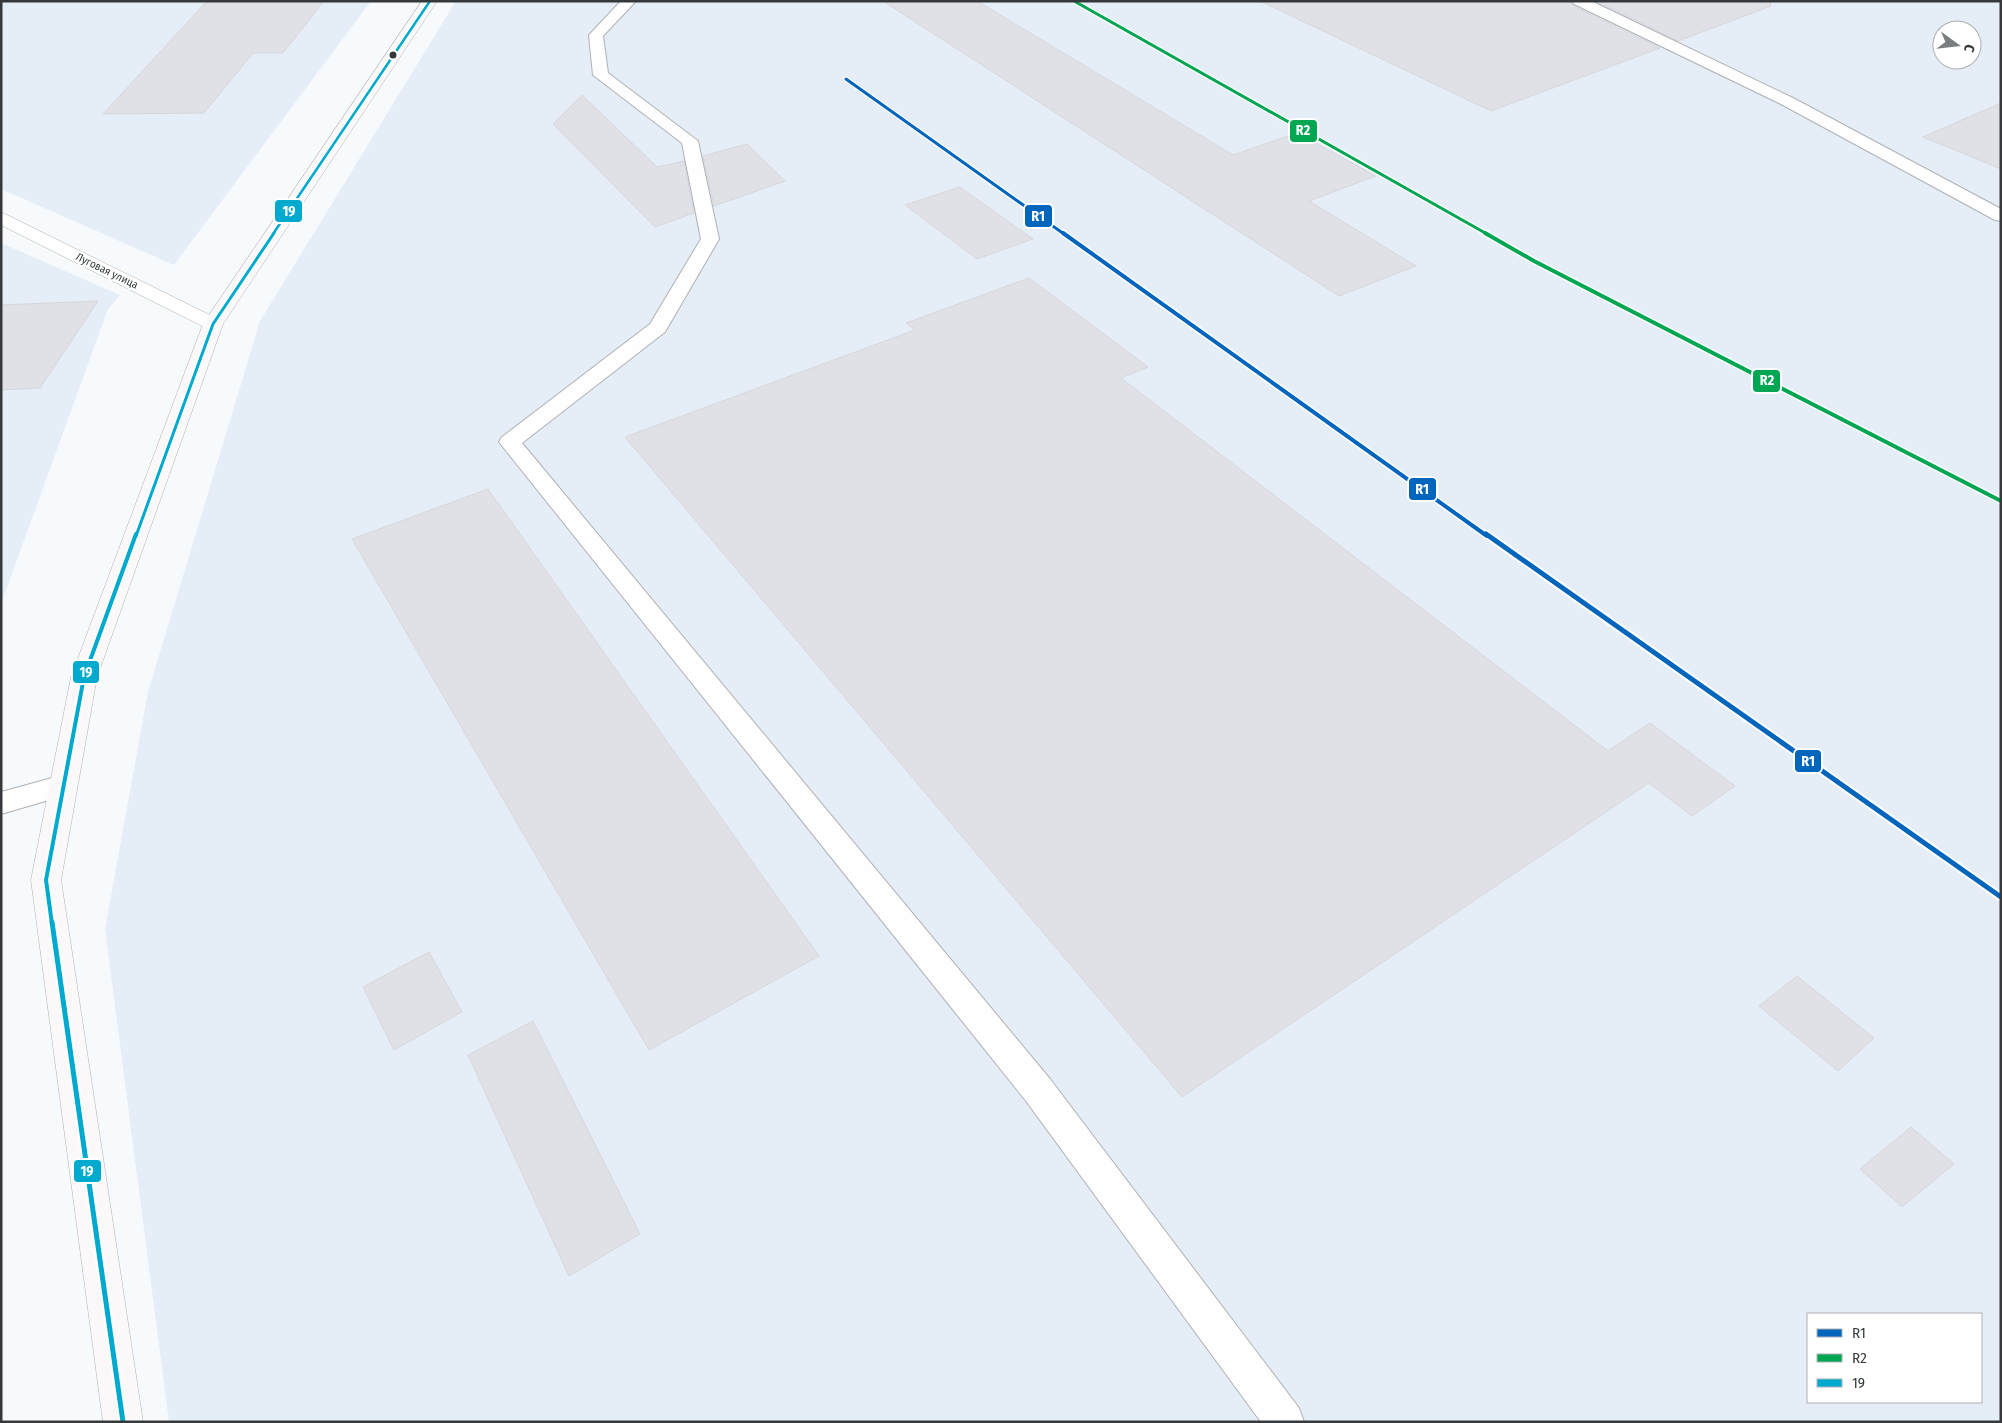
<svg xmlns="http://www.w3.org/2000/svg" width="2002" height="1423" font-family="'Fira Sans Condensed',sans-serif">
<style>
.built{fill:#e5eef6;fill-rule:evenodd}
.building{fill:#e0e1e6;stroke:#d6d7da}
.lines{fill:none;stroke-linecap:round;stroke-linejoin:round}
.lane-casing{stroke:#aeb1b3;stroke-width:2}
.street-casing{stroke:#aeb1b3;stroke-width:1}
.secondary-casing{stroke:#aeb1b3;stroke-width:1}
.lane{fill:#fefeff;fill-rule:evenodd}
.street{fill:#fefeff;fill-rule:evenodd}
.secondary{fill:#faf8f9;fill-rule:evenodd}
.bus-1-far3-casing{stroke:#fff;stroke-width:5}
.bus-1-far2-casing{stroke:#fff;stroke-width:6}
.bus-1-far1-casing{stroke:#fff;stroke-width:8}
.bus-1-casing{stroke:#fff;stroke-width:9}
.bus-1-far3{stroke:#00a9ce;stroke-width:2.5}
.bus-1-far2{stroke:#00a9ce;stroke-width:3}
.bus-1-far1{stroke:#00a9ce;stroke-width:4}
.bus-1{stroke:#00a9ce;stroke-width:5}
.rail-1-far2-casing{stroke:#fff;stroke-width:5.5}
.rail-1-far1-casing{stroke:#fff;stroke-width:7}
.rail-1-casing{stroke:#fff;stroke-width:9}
.rail-2-far1-casing{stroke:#fff;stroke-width:5.5}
.rail-2-casing{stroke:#fff;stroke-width:7}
.rail-1-far2{stroke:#0065bd;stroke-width:3}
.rail-1-far1{stroke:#0065bd;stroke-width:4}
.rail-1{stroke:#0065bd;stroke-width:5}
.rail-2-far1{stroke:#00a651;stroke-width:3}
.rail-2{stroke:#00a651;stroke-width:4}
.bus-dot{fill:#35393b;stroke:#fff;stroke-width:2}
.labels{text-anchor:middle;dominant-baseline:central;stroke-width:4;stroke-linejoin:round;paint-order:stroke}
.far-street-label{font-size:11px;fill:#35393b;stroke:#fff}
.line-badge{stroke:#fff;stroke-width:2}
.badge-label{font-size:14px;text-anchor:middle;font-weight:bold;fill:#fff}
</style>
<rect width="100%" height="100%" fill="#f7fafc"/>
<path class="built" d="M1,1H371L174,265L1,189Z
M456,1H2001V1422H169L105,929L148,692L260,321ZM1942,30H1972V60H1942ZM1808,1314H1981V1402H1808Z
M1,243L120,295L108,309L1,604Z"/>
<path class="building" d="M207,1H324L283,53H253L204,113L103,114Z
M883,1H977L1233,155L1297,133L1376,176L1309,201L1416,266L1339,296Z
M1260,1H1570L1573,6L1660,48L1491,111Z
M1596,1H1770L1771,6L1678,41Z
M582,95L657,167L684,161L694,213L655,227L553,124Z
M2001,103V169L1923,137Z
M747,144L785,181L714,206L703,156Z
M960,187L1033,239L977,259L905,205Z
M1029,278L1148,367L1121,378L1608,751L1650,723L1735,786L1692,816L1649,783L1182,1097L625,437L915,330L906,323Z
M98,301L40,388L1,390V305Z
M488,489L819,956L649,1050L352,539Z
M429,952L462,1012L394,1050L363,987Z
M1797,976L1874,1038L1838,1071L1759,1006Z
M533,1021L640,1234L569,1276L468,1055Z
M1911,1127L1954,1164L1902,1207L1860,1169Z"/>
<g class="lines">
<g class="lane-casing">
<path id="lane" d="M621,1H636L603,36L608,73L698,141L719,239L665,332L522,443L1050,1079L1299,1408L1304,1422H1261L1026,1101L499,442L502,437L650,324L701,239L682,143L593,75L589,35Z
M1572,1H1591L1793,98L2001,209V221L1995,220L1781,104L1574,4Z
M63,775L73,779L77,786L73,793L1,814V792Z"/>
</g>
<g class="street-casing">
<path id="street" d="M1,212L220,320L223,324L220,328L213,330L206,328L1,225Z"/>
</g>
<g class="secondary-casing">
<path id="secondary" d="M422,1H437L223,324L97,677L61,880L143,1422H103L31,880L71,677L203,324Z"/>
</g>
<use href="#lane" class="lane"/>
<use href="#street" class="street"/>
<use href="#secondary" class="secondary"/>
<g class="bus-1-far3-casing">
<path id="bus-1-far3" d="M273,234L430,1"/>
</g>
<g class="bus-1-far2-casing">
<path id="bus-1-far2" d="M136,536L213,324L274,233"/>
</g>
<g class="bus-1-far1-casing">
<path id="bus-1-far1" d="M52,924L46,880L84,677L136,534"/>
</g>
<g class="bus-1-casing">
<path id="bus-1" d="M52,922L123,1422"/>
</g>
<use href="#bus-1-far3" class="bus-1-far3"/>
<use href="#bus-1-far2" class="bus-1-far2"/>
<use href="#bus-1-far1" class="bus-1-far1"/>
<use href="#bus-1" class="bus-1"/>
<g class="rail-1-far2-casing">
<path id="rail-1-far2" d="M846,79L1064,234"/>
</g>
<g class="rail-1-far1-casing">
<path id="rail-1-far1" d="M1063,233L1487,536"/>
</g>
<g class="rail-1-casing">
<path id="rail-1" d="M1486,534L2001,897"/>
</g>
<g class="rail-2-far1-casing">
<path id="rail-2-far1" d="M1074,1L1487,234"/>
</g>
<g class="rail-2-casing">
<path id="rail-2" d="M1485,233L1534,261L2001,501"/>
</g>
<use href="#rail-1-far2" class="rail-1-far2"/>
<use href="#rail-1-far1" class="rail-1-far1"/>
<use href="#rail-1" class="rail-1"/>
<use href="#rail-2-far1" class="rail-2-far1"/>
<use href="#rail-2" class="rail-2"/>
</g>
<circle class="bus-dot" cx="393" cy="55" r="4.5"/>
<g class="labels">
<g class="far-street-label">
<text transform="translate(107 271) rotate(26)">Луговая улица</text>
</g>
</g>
<g class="line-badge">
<rect x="1289" y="119" width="29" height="24" rx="5" fill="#00a651"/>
<rect x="274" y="199" width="29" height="24" rx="5" fill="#00a9ce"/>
<rect x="1024" y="204" width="29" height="24" rx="5" fill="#0065bd"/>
<rect x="1752" y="369" width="29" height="24" rx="5" fill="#00a651"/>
<rect x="1408" y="477" width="29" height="24" rx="5" fill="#0065bd"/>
<rect x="72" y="660" width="28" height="24" rx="5" fill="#00a9ce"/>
<rect x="1794" y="749" width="28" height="24" rx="5" fill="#0065bd"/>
<rect x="73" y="1159" width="29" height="24" rx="5" fill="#00a9ce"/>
</g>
<g class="badge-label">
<text x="1303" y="135">R2</text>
<text x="289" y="216">19</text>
<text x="1038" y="221">R1</text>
<text x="1767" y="385">R2</text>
<text x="1422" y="494">R1</text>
<text x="86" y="677">19</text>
<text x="1808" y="766">R1</text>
<text x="87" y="1176">19</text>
</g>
<rect width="2002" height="1423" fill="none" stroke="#35393b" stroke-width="5"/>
<rect x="1807" y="1313" width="175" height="90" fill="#ffffff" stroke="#aeb0b1"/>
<rect x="1817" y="1329" width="25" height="8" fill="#0065bd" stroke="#aeb0b1"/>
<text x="1852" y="1338" font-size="15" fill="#35393b">R1</text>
<rect x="1817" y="1354" width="25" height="8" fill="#00a651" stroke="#aeb0b1"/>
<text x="1852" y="1363" font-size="15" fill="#35393b">R2</text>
<rect x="1817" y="1379" width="25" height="8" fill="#00a9ce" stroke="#aeb0b1"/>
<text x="1852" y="1388" font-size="15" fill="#35393b">19</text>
<g transform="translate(1957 45) rotate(105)"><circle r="24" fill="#ffffff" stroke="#aeb0b1"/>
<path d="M0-4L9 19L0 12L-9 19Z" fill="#797d7f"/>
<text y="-8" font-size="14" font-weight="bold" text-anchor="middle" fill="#35393b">С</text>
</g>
</svg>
